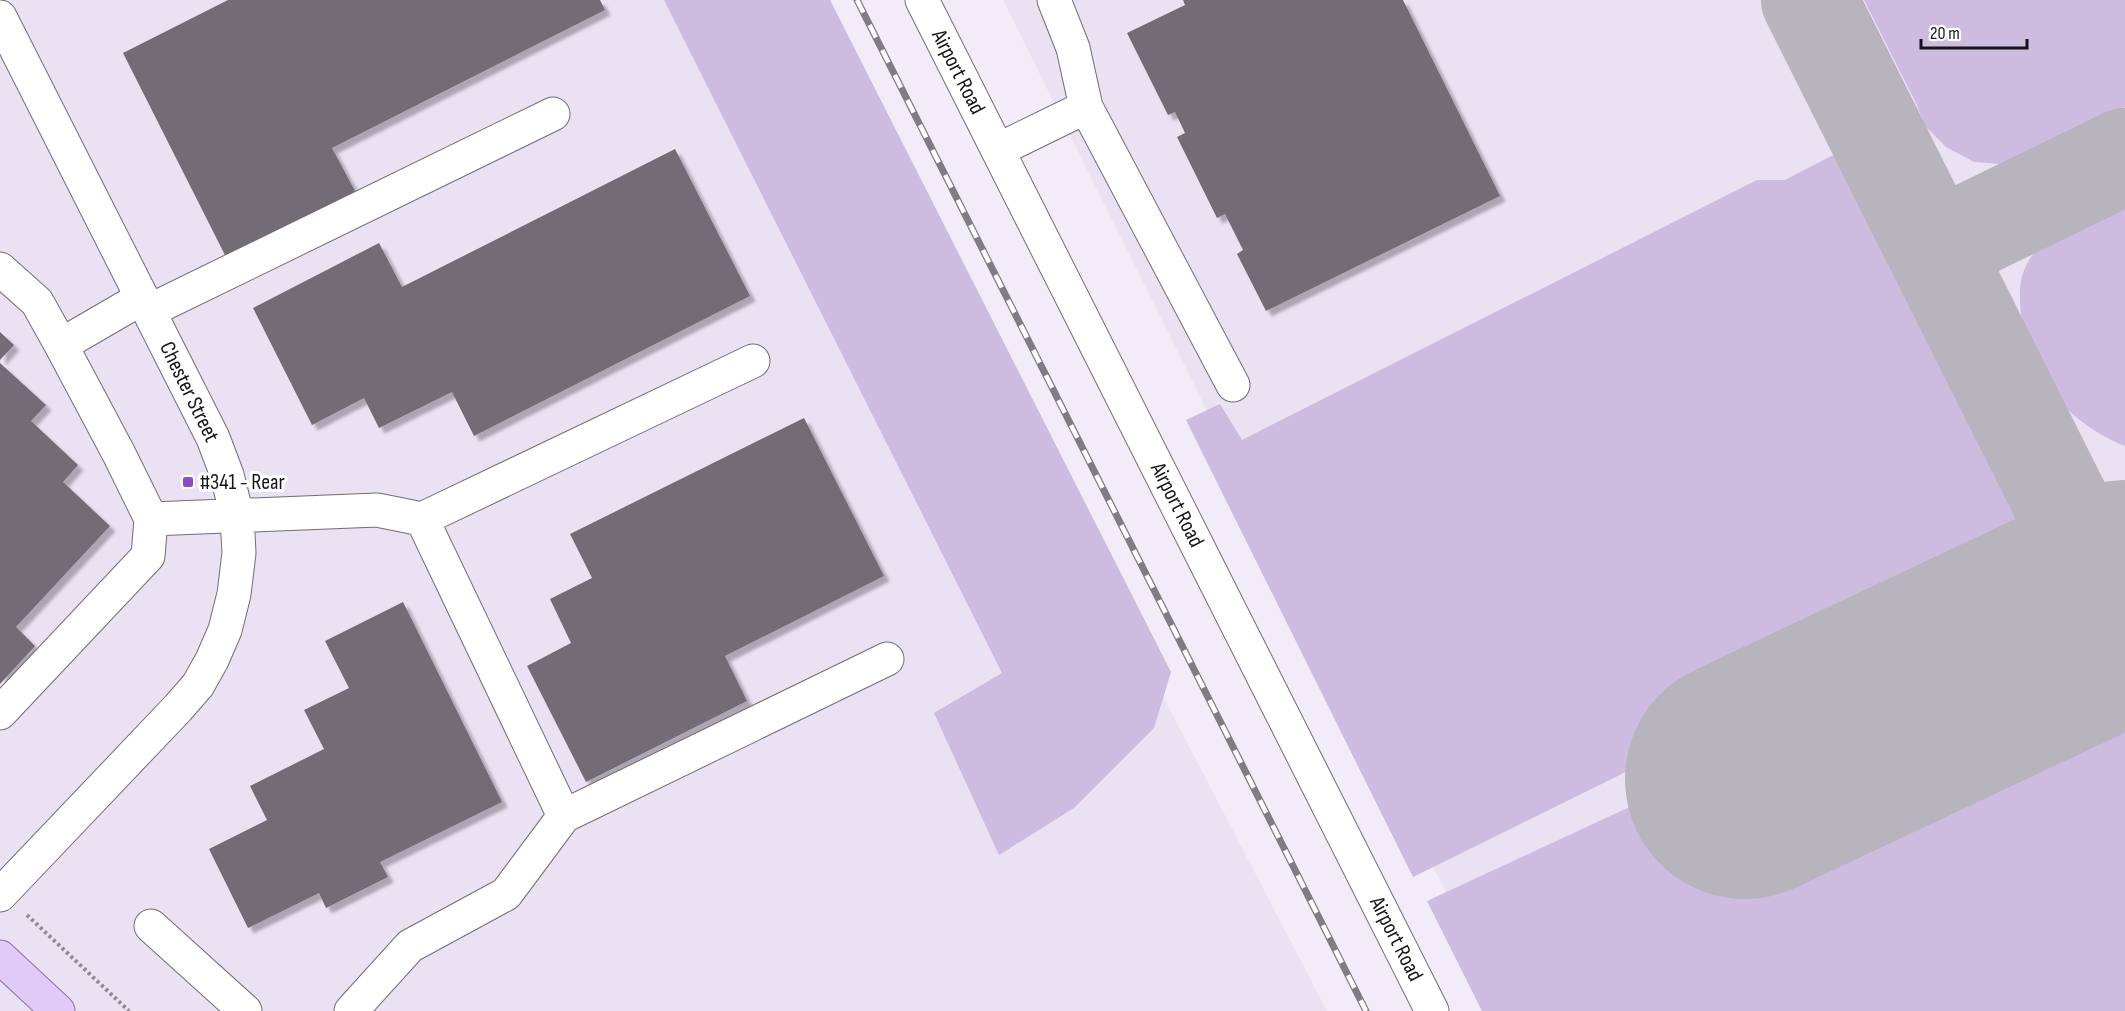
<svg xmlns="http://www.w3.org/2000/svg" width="2125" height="1011" font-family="'Sofia Sans Condensed',sans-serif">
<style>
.built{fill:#eae1f3}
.green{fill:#cdbbe0}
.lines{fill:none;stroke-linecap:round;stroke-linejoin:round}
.taxiway{stroke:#b8b4bd;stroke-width:96}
.runway{stroke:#b8b4bd;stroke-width:240}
.building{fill:#716c76;filter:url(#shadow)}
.minor-casing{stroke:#726d77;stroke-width:35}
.major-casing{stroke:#8d74a5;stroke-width:35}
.path{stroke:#8f8b93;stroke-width:4;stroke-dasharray:3 3;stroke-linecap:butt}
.minor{stroke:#fff;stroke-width:33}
.major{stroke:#e1caf7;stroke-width:33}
.rail-casing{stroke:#7f7c83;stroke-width:7}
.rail{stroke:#fff;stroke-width:4.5;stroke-dasharray:14;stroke-linecap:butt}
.poi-dot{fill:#8f4cc1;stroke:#fff;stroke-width:2}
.labels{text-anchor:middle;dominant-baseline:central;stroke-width:6;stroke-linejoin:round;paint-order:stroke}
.street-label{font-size:22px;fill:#161418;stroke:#fff}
.poi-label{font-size:22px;fill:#161418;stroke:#fff;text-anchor:start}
</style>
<defs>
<filter id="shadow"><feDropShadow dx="5.5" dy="5.5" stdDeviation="1.5" flood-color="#0004"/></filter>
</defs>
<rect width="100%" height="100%" fill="#f1ecf7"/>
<path class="built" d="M0,0H800L1327,1011H0Z
M1003,0H2125V1011H1505Z"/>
<path class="green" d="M664,0H830L1171,672L1154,728L1074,808L999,855L934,713L1002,673Z
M1864,0H2125V107L2029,153L2001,164L1974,162L1946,147L1925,126L1916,103Z
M1839,152L2025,519L1696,675L1719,726L1413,877L1186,420L1220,404L1242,440L1757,180H1785Z
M2125,199V446C2103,438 2071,417 2058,398C2051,387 2026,339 2023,328C2020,310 2017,285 2025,268C2042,230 2090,215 2125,199Z
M2125,687V1011H1482L1427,901L1733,759L1780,849Z"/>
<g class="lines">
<path class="taxiway" d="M1809,0L2113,606
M1934,249L2125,156"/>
<path class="runway" d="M1745,779L2125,600"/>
</g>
<path class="building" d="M228,0H600L605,10L332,148L355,191L226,257L123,53Z
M1183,0H1403L1500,196L1266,311L1237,254L1243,250L1225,214L1217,218L1177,137L1185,133L1175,112L1168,115L1127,33L1185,5Z
M675,149L750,296L474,436L452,392L379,428L364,398L312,425L253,308L379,243L402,287Z
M0,332L14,345L0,360Z
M0,363L46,405L31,421L78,465L63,482L110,526L16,627L35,646L0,684Z
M804,418L884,576L725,656L747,701L586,782L527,666L571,643L550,599L592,578L570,534Z
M403,602L502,802L380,862L388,877L326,908L319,893L248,928L209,849L267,820L250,786L324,749L304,710L349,688L325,641Z"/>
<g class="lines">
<g class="minor-casing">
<path id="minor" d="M922,0L1432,1011
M1054,0L1073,48L1086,107L1233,385
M0,17L213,438L227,475L237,516L239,553L234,594L225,630L212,660L198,685L178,708L0,895
M998,150L1086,107
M0,269L37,302L61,345L142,298
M149,311L553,114
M151,519L377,510L422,519L564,816L506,894L410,946L351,1011
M422,519L753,361
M0,713L148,556L151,519L119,454L61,345
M564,816L887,659
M151,926L245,1011"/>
</g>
<g class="major-casing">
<path id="major" d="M0,957L58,1011"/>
</g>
<path class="path" d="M27,915L129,1011"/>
<use href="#minor" class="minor"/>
<use href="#major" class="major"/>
<g class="rail-casing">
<path id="rail" d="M857,0L1366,1011"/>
</g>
<use href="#rail" class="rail"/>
</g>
<rect class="poi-dot" x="182" y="476" width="12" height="12" rx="3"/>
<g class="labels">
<g class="street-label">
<text transform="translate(958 72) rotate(63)">Airport Road</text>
<text transform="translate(189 392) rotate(64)">Chester Street</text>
<text transform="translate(1177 505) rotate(63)">Airport Road</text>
<text transform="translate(1396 939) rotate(63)">Airport Road</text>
</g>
<g class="poi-label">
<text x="200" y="482">#341 - Rear</text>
</g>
</g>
<path d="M1921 39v9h106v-9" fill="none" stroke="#161418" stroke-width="3"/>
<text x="1930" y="39" font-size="18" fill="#161418" stroke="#ffffff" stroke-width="4.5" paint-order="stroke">20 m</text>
</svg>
